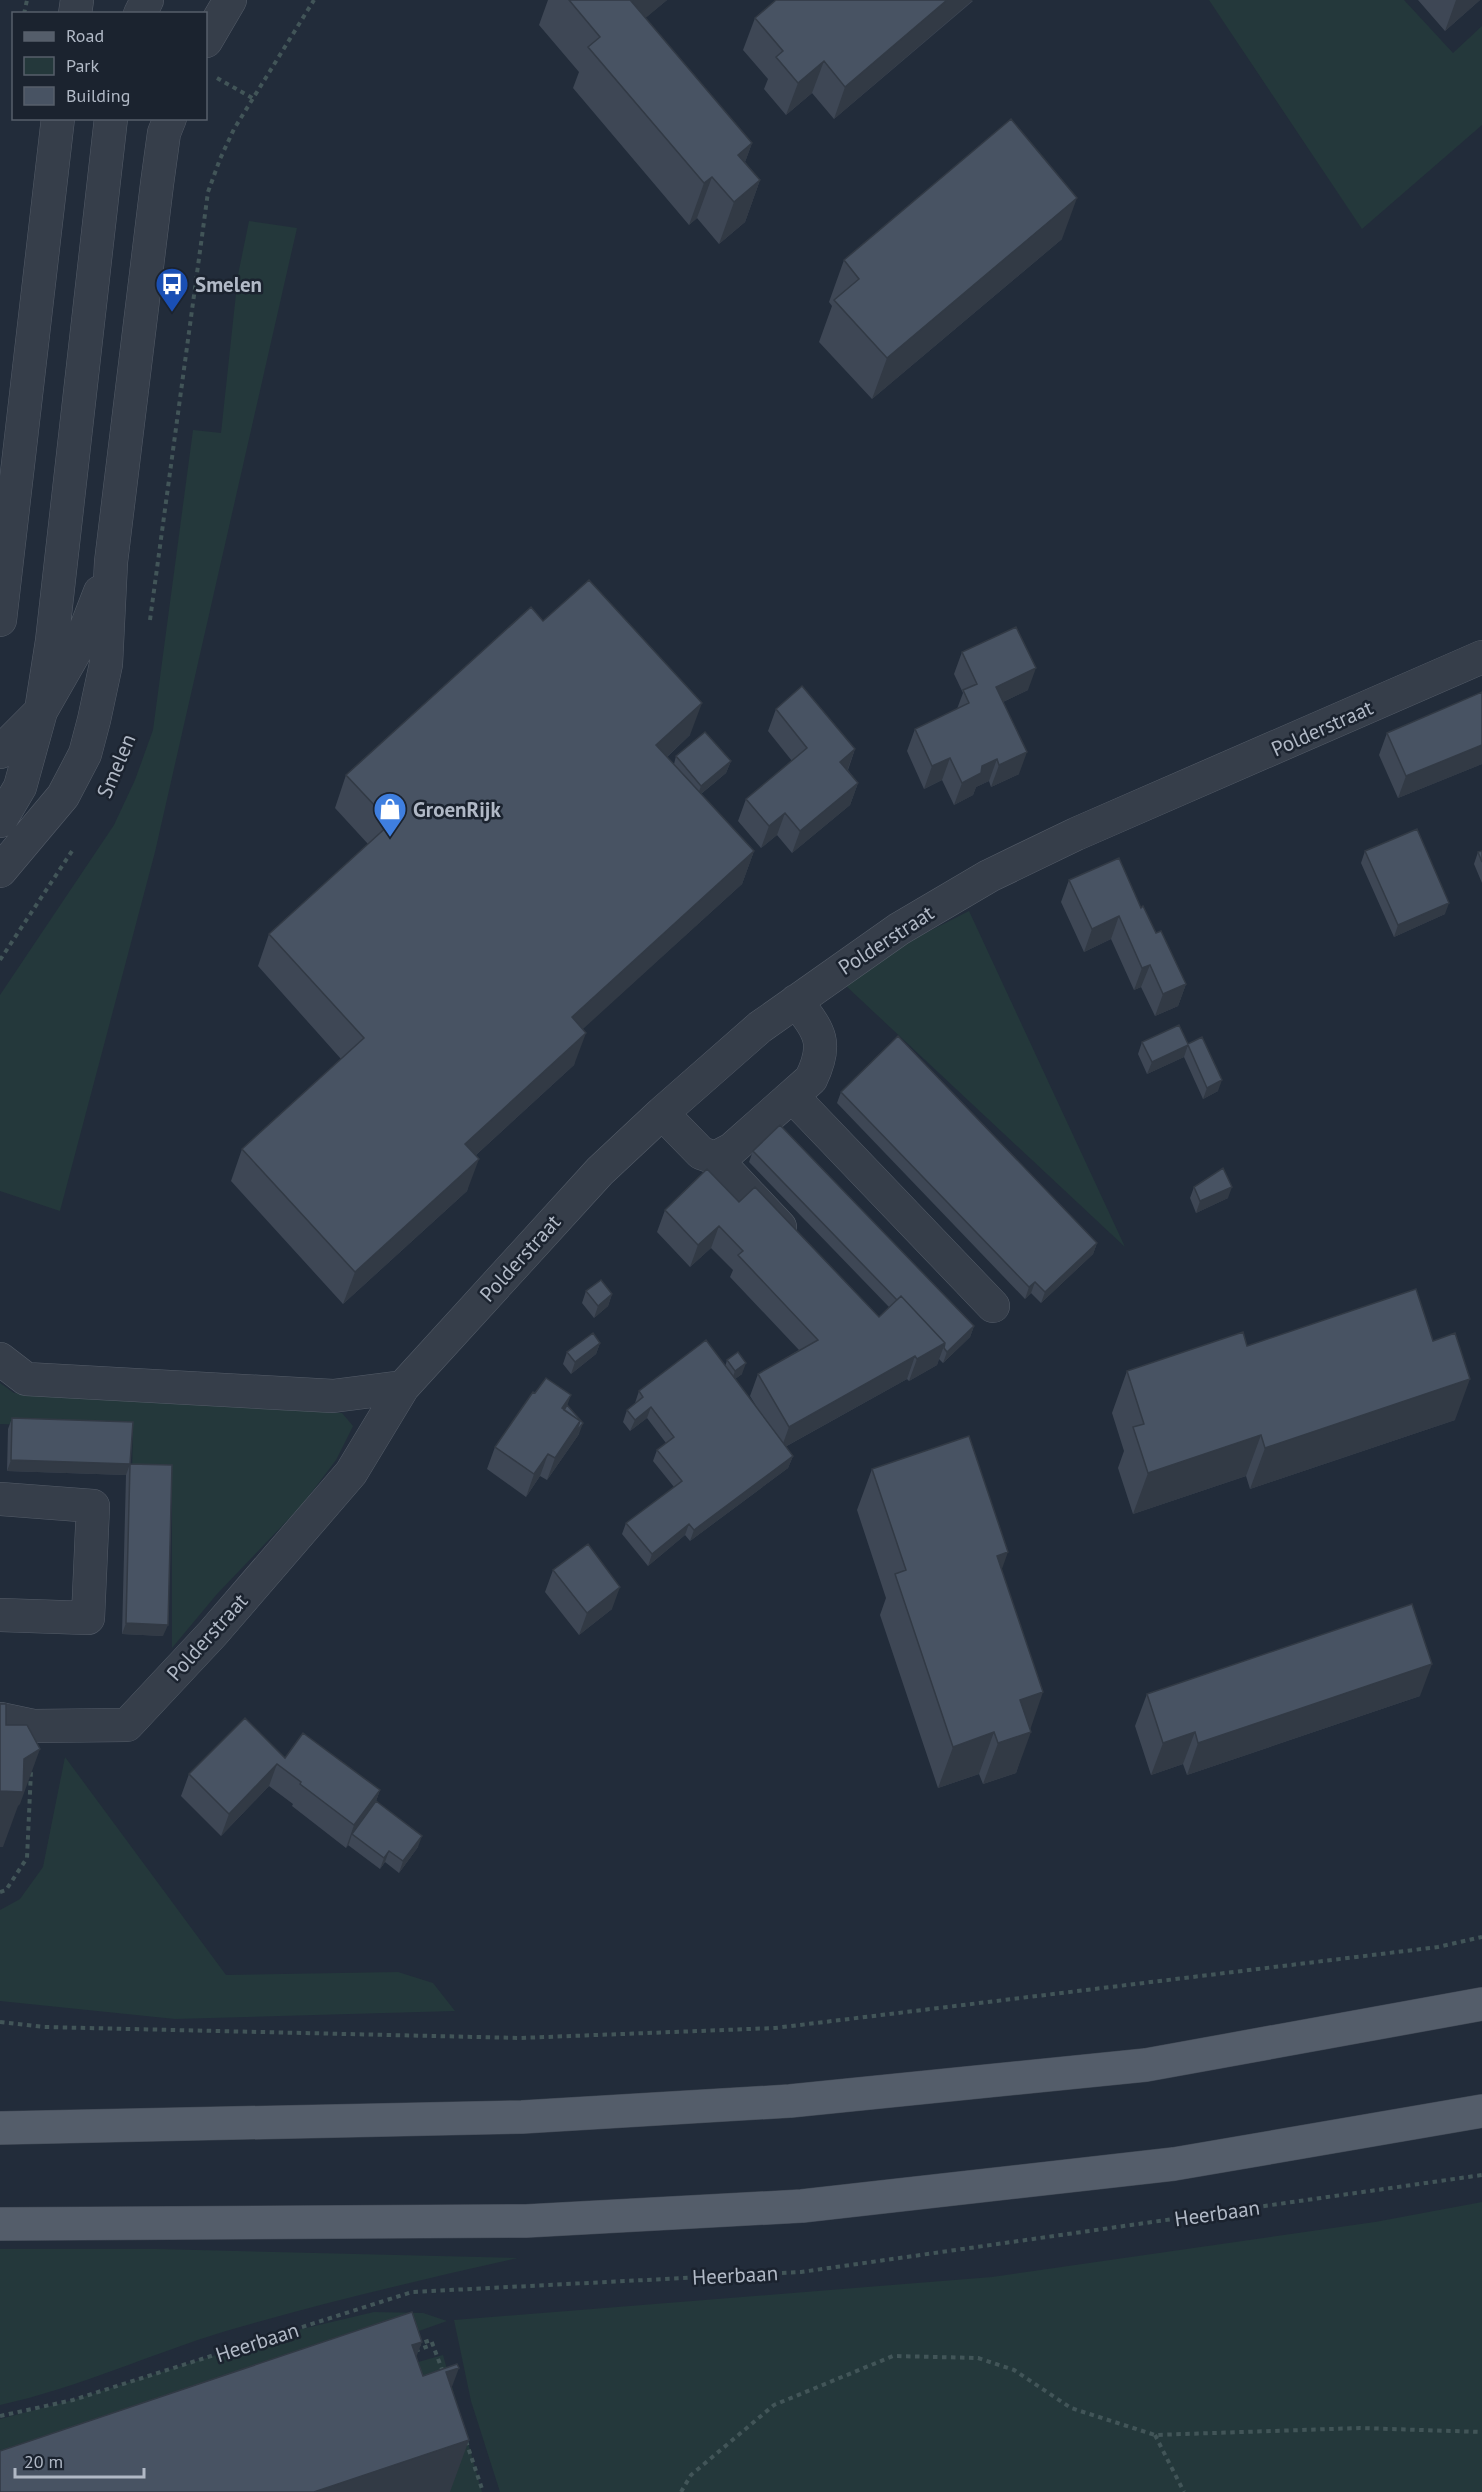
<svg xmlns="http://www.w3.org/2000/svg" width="1482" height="2492" font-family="'PT Sans',sans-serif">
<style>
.green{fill:#24383b}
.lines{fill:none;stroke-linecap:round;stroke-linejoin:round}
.minor-casing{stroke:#545c68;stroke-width:34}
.major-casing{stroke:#3f4753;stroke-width:34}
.path{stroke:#425558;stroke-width:4;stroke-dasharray:4.5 4.5;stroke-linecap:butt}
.minor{stroke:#363e4a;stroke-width:33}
.major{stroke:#545d6a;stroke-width:33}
.wall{fill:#3e4755}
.shaded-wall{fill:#323a45}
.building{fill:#485363;stroke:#323a45;stroke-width:1.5}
.labels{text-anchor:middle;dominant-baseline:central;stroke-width:5;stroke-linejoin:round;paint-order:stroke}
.poi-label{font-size:21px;font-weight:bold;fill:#b1b9c6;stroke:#1b232f;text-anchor:start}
.street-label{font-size:21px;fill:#b1b9c6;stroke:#1b232f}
</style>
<rect width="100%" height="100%" fill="#222c3a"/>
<path class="green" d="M1209,0H1404L1453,53L1482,26V125L1362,229Z
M249,221L297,228L155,852L60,1211L0,1191V995L114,825L135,780L153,730L193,430L221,433L238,275Z
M969,911L1125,1247L845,985L896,948Z
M0,1383L14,1393L342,1413L353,1426L336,1460L302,1505L217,1594L172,1648V1472L132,1471L133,1428L0,1424Z
M65,1757L226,1975L398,1972L433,1983L455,2011L175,2019L0,2001V1910L20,1899L43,1867Z
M1482,2202V2492H500L471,2401L454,2320L992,2277L1375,2222Z
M0,2249H157L518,2258C420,2280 322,2303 226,2331C150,2354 78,2388 0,2405Z
M374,2312L423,2313L447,2321L0,2481V2419L73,2400L285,2333Z
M443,2355L482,2492H447L390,2370Z"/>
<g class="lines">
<g class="minor-casing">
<path id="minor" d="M75,14L77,0
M140,14L147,0
M206,41L230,0
M0,620L58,118
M0,752L41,711L81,641L100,592
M0,821L20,787L41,711L52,641L111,118
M0,871L63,796L85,754L94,720L106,664L111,562L157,184L164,133L170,118
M792,1096L993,1306
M662,1113L701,1153L715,1158L732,1149L811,1079C829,1042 819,1031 796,1001
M715,1158L780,1227
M0,1359L26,1379L333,1396L403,1387L600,1171L662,1113L760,1027L899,929L989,876L1076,834L1482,657
M0,1499L93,1506L88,1618L0,1615
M0,1719L33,1726L127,1725L213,1633L351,1473L403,1387"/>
</g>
<g class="major-casing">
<path id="major" d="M0,2128L522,2117L790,2101L1146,2065L1482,2004
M0,2224L526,2221L802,2206L1174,2164L1482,2111"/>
</g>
<path class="path" d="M24,14L27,0
M217,78L254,99
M150,620L208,192L220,159L234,129L314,0
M0,960L72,851
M0,1892L6,1890L27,1858L31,1771
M0,2022L44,2027L520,2038L775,2028L1438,1947L1482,1937
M416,2345L431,2340L443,2372
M415,2351L434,2344
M0,2416L73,2400L412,2292L801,2272L1482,2175
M1155,2435L1184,2492
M466,2441L483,2492
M681,2492L691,2475L774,2405L893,2356L978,2358L1014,2370L1071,2408L1155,2435L1360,2428L1482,2432"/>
<use href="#minor" class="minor"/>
<use href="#major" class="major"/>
</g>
<path class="wall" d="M548,0H667L645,18L752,143L745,162L760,180L745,222L719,244L697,218L689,225L573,88L579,72L539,25Z
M1418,0H1480L1445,31Z
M973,1L834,119L812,93L786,115L764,89L768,79L743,50L755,18Z
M1062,239L872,399L819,342L832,306L829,302L844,260Z
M543,621L690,735L667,757L674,764L676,756L731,761L726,773L701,794L754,851L742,884L582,1029L574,1065L476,1155L467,1191L343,1304L231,1181L242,1149L341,1059L258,966L269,934L368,844L335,808L346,775Z
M962,652L1028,690L1003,702L1019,774L991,787L989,781L976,787L973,795L954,805L942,780L924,789L907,751L915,729L957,709L963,693L954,674Z
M1482,692V764L1398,798L1379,755L1387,733Z
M776,709L855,749L848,770L858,783L850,805L792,853L777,835L761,848L738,821L746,799L792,761L768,731Z
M1365,851L1445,914L1394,937L1361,863Z
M1482,851V883L1474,864L1478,852Z
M1069,880L1141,908L1186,984L1178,1006L1155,1016L1141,987L1134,990L1111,939L1084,952L1061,902Z
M1142,1042L1188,1044L1218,1091L1203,1099L1184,1057L1147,1074L1138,1054Z
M841,1092L1097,1243L1093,1254L1041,1303L1031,1293L1025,1299L837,1103Z
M753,1151L974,1326L970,1337L943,1363L939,1359L937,1365L909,1381L907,1379L785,1447L793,1456L788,1468L690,1541L685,1535L648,1566L622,1534L626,1523L674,1487L653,1461L657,1450L666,1443L647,1418L630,1431L623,1422L627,1410L635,1403L639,1391L725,1367L727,1360L742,1374L735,1379L761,1414L750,1396L758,1374L799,1350L730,1277L733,1270L711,1248L690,1267L657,1232L665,1210L739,1202L879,1317L889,1307L749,1162Z
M1194,1187L1228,1198L1196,1213L1190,1198Z
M586,1291L612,1294L608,1306L594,1318L582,1303Z
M600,1343L596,1354L571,1374L563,1364L567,1352Z
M1247,1346L1455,1420L1250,1489L1246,1476L1133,1514L1118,1468L1124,1451L1112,1413L1127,1371Z
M535,1393L567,1406L579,1434L547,1480L540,1476L526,1497L487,1469L495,1447Z
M12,1418L130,1464L163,1636L122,1634L126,1475L7,1471L8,1429Z
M872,1469L1002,1570L1030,1729L1016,1773L983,1784L979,1774L938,1788L880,1615L886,1598L857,1510Z
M553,1570L612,1609L579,1635L545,1592Z
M1147,1694L1420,1696L1187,1775L1183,1764L1151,1775L1135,1726Z
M285,1758L380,1790L376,1801L418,1847L399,1873L385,1862L380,1869L348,1845L349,1844L346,1848L292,1806L293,1804L269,1786L221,1836L181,1796L189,1774Z"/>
<path class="shaded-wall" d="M633,0H667L616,43L631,1Z
M947,0H973L834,119L845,87Z
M1456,0H1480L1445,31Z
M824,61L812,93L786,115L798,83Z
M752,143L737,184L738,155Z
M712,177L697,218L689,225L704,183Z
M760,180L745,222L719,244L734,202Z
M1077,198L1062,239L872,399L887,358Z
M1036,668L1028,690L988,709L996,687Z
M702,703L690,735L645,777L656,745Z
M1482,745V764L1398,798L1406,776Z
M855,749L847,771L840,762Z
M1027,752L1019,774L991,787L999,765Z
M950,758L942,780L924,789L932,766Z
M997,759L989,781L976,787L973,795L954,805L962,783L982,766Z
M731,761L726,773L697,797L701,786Z
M858,783L850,805L792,853L800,831Z
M785,813L777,835L761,848L769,826Z
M754,851L742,884L560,1050L572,1017Z
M1449,903L1445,914L1394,937L1398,925Z
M1119,916L1111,939L1084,952L1092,929Z
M1150,965L1141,987L1134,990L1142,968Z
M1186,984L1178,1006L1155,1016L1163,994Z
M586,1033L574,1065L453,1176L465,1144Z
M1188,1045L1184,1057L1147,1074L1152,1062Z
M1222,1080L1218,1091L1203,1099L1207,1088Z
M479,1159L467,1191L343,1304L355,1272Z
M1232,1187L1228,1198L1196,1213L1200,1201Z
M719,1226L711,1248L690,1267L698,1245Z
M1097,1243L1093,1254L1041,1303L1045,1292Z
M1035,1282L1031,1293L1025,1299L1029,1287Z
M612,1294L608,1306L594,1318L598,1306Z
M974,1326L970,1337L943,1363L947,1352Z
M600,1343L596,1354L571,1374L575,1362Z
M945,1343L937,1365L909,1381L917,1359Z
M915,1356L907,1379L781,1449L789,1427Z
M746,1363L742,1374L731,1382L735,1371Z
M1470,1379L1455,1420L1250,1489L1265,1448Z
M571,1395L563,1417L562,1408Z
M651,1407L647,1418L630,1431L635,1420Z
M580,1421L583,1423L579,1434L547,1480L555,1458Z
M1261,1435L1246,1476L1133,1514L1148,1473Z
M548,1454L540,1476L526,1497L534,1474Z
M793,1456L788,1468L690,1541L694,1530Z
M11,1460L130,1464L126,1475L7,1471Z
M689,1524L685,1535L648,1566L652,1554Z
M1008,1552L993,1594L997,1556Z
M620,1587L612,1609L579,1635L587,1613Z
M126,1623L168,1625L163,1636L122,1634Z
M1432,1664L1420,1696L1187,1775L1198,1743Z
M1043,1692L1029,1733L1031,1732L1016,1773L983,1784L998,1743L1020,1700Z
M994,1732L979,1774L938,1788L953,1747Z
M1195,1732L1183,1764L1151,1775L1163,1743Z
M40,1749L20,1804L18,1806L3,1847H0V1791L24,1759Z
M277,1764L269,1786L221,1836L229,1814Z
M380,1790L372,1813L352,1834L349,1844L346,1848L354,1825Z
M422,1836L418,1847L399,1873L403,1861Z
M389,1851L385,1862L380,1869L384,1858Z
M422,2342L401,2397L412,2345Z
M459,2368L438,2424L446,2372Z
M469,2440L450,2492H314Z"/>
<path class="building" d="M569,0H633L631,1L752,143L738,155L760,180L734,202L712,177L704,183L588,47L600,37Z
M776,0H947L845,87L824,61L798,83L776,57L783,51L755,18Z
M1011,119L1077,198L887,358L834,300L859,279L844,260Z
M589,580L702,703L656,745L754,851L572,1017L586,1033L465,1144L479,1159L355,1272L242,1149L364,1038L269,934L391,823L346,775L531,607L543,621Z
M1016,627L1036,668L996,687L1027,752L999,765L997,759L982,766L981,773L962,783L950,758L932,766L915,729L969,703L963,690L977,684L962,652Z
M802,686L855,749L840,762L858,783L800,831L785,813L769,826L746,799L807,748L776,709Z
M1482,692V745L1406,776L1387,733Z
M705,732L731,761L701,786L676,756Z
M1417,829L1449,903L1398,925L1365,851Z
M1482,851V862L1478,852Z
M1119,858L1141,908L1143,906L1156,933L1161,931L1186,984L1163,994L1150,965L1142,968L1119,916L1092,929L1069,880Z
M1179,1025L1188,1044L1202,1037L1222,1080L1207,1088L1188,1045L1152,1062L1142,1042Z
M898,1036L1097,1243L1045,1292L1035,1282L1029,1287L841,1092Z
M780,1125L974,1326L947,1352L944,1348L945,1343L901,1296L897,1300L753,1151Z
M1223,1168L1232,1187L1200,1201L1194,1187Z
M707,1169L739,1202L755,1187L879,1317L901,1296L945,1343L917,1359L915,1356L789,1427L758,1374L818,1340L738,1255L743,1251L719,1226L698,1245L665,1210Z
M601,1280L612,1294L598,1306L586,1291Z
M1416,1289L1433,1341L1455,1333L1470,1379L1265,1448L1261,1435L1148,1473L1133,1427L1144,1424L1127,1371L1243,1332L1247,1346Z
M593,1333L600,1343L575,1362L567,1352Z
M706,1340L793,1456L694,1530L689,1524L652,1554L626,1523L682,1481L657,1450L674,1437L651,1407L635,1420L627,1410L643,1397L639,1391Z
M738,1352L746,1363L735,1371L727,1360Z
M546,1378L571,1395L562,1408L580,1421L555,1458L548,1454L534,1474L495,1447L533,1392L535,1393Z
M567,1405L583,1423L576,1432L580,1421L564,1410Z
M12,1418L133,1422L130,1464L11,1460Z
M969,1436L1008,1552L997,1556L1043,1692L1020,1700L1031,1732L998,1743L994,1732L953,1747L895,1574L906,1570L872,1469Z
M130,1464L172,1465L168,1625L126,1623Z
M588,1544L620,1587L587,1613L553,1570Z
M1412,1604L1432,1664L1198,1743L1195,1732L1163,1743L1147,1694Z
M0,1704H6V1725H27L40,1749L24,1759L23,1792L0,1791Z
M245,1718L285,1758L303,1733L380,1790L354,1825L300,1784L301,1782L277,1764L229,1814L189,1774Z
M376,1801L422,1836L403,1861L389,1851L384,1858L352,1834Z
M412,2312L422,2342L412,2345L423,2376L457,2364L459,2368L446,2372L469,2440L314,2492H0V2451Z"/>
<defs>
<g id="bus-pin" transform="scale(1.725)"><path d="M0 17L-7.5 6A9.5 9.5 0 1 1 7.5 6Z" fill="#1a4fb4" stroke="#1b232f"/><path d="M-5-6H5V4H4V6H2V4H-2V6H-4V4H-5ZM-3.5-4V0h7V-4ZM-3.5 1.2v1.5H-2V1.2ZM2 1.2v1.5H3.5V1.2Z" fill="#fff"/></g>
<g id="shop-pin" transform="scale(1.725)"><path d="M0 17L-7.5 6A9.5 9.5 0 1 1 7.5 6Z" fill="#3f7fe0" stroke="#1b232f"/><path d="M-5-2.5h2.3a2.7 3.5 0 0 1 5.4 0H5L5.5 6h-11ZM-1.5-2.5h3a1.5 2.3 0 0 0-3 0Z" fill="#fff"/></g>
</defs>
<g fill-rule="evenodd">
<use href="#bus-pin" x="172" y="284"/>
<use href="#shop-pin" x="390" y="809"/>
</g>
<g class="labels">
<g class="poi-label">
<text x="195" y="284">Smelen</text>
<text x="413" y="809">GroenRijk</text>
</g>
<g class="street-label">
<text transform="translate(1322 728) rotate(-24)">Polderstraat</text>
<text transform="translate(116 766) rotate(-67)">Smelen</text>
<text transform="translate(886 940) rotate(-33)">Polderstraat</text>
<text transform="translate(520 1258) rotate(-48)">Polderstraat</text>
<text transform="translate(207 1637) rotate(-48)">Polderstraat</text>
<text transform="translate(1217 2213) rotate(-8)">Heerbaan</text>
<text transform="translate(735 2275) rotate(-3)">Heerbaan</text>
<text transform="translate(257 2342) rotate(-18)">Heerbaan</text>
</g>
</g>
<rect x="12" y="12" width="195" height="108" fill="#1b232f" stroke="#575f6b" stroke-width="1.5"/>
<rect x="24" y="32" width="30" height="9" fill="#545d6a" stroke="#575f6b" stroke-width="1.5"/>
<text x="66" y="42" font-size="18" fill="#b1b9c6">Road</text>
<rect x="24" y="57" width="30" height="18" fill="#24383b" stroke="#575f6b" stroke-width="1.5"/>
<text x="66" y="72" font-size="18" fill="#b1b9c6">Park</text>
<rect x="24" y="87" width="30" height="18" fill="#485363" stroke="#575f6b" stroke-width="1.5"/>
<text x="66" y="102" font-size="18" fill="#b1b9c6">Building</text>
<path d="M15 2468v9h129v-9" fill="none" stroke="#b1b9c6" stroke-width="3"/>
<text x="24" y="2468" font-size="18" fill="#b1b9c6" stroke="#1b232f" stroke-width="4.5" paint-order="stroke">20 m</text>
</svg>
